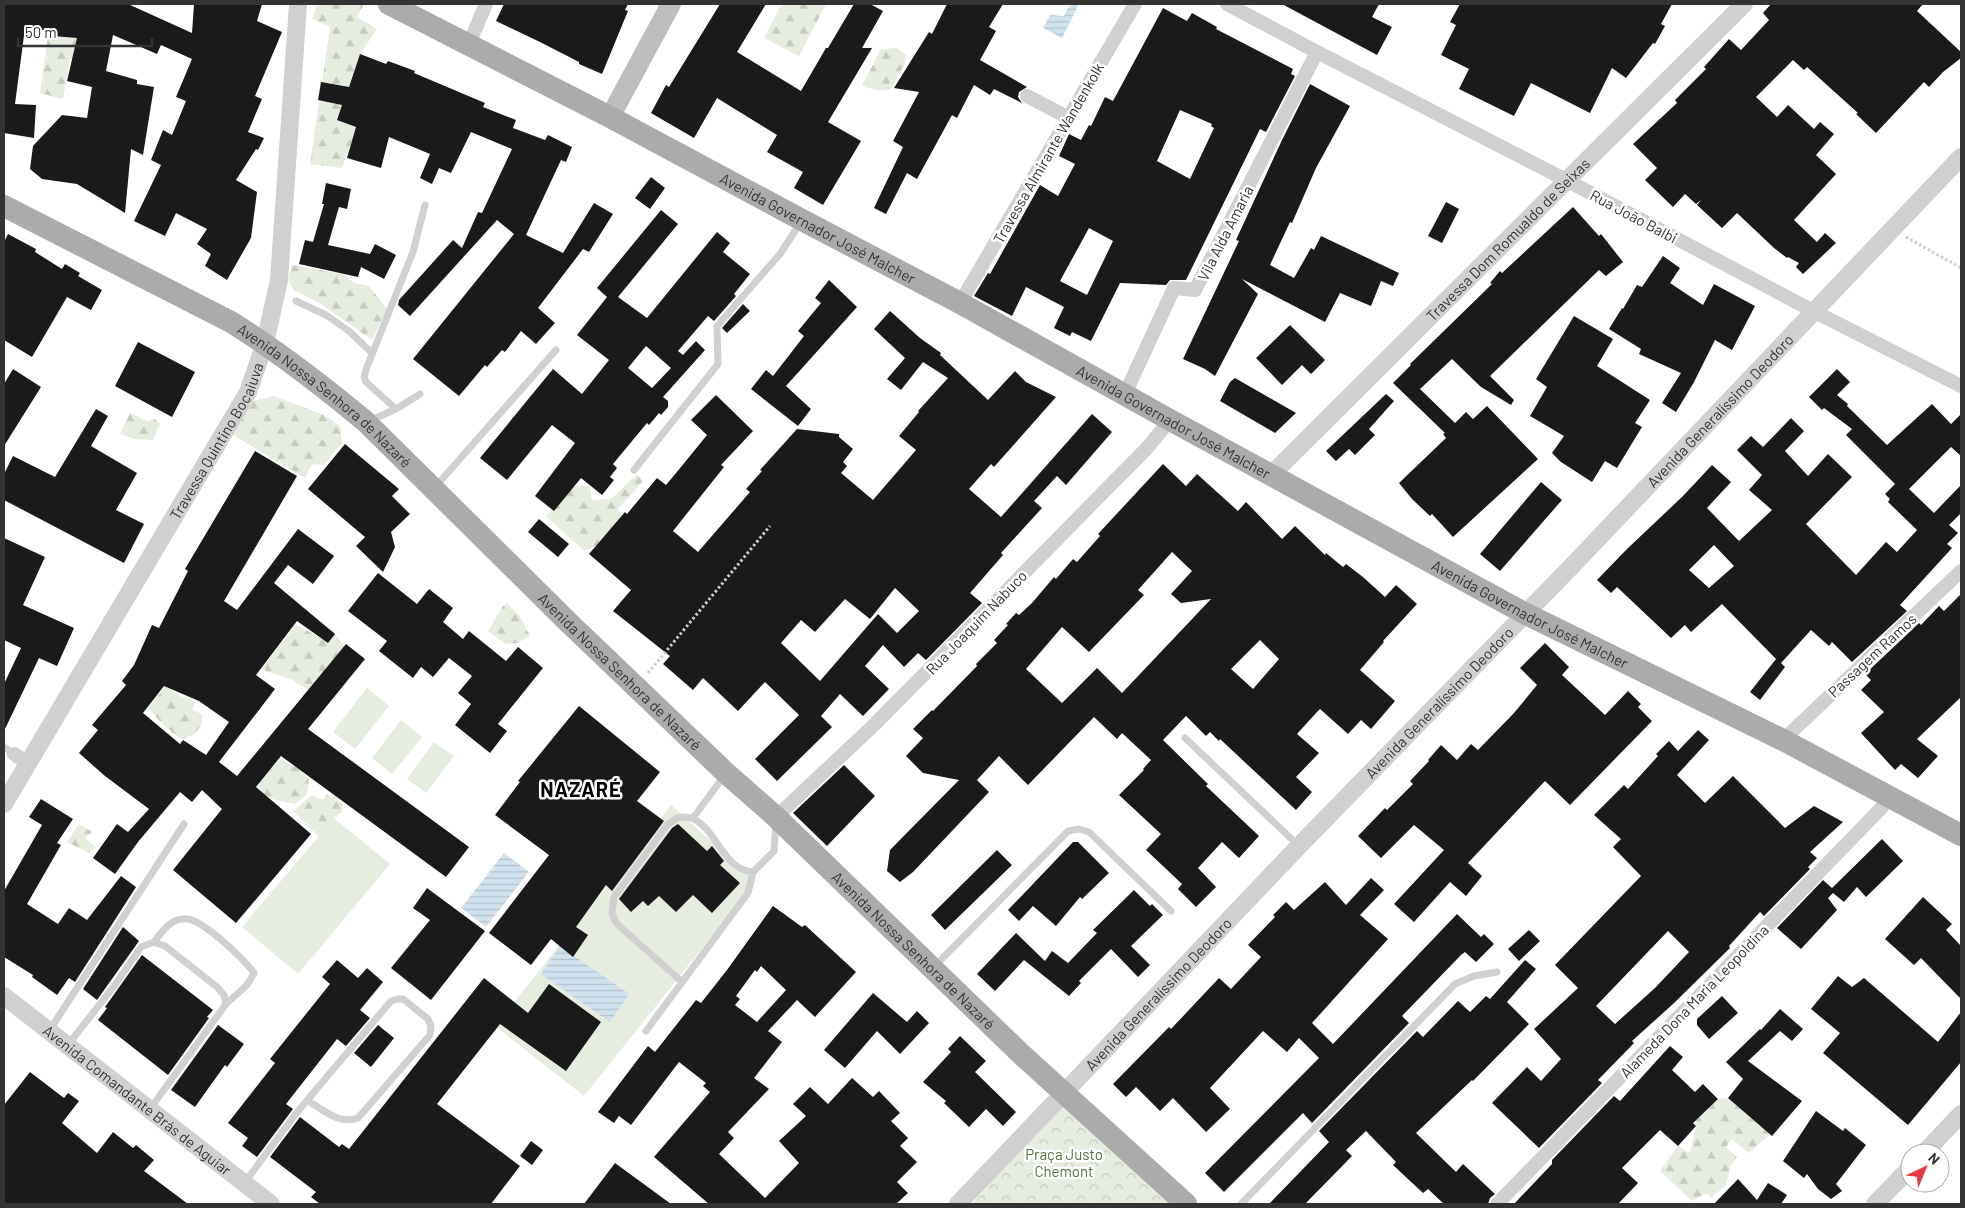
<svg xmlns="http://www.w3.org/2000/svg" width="1965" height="1208" font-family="Barlow,sans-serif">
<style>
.forest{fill:url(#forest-firs)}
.park{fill:url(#park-crowns)}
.pitch{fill:#e6ecdf}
.water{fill:url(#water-rules)}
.building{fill:#1a1a1a;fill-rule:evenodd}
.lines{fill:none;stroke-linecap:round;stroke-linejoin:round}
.path{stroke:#cdcdcd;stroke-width:3;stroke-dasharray:2.5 2.5;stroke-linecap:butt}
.service{stroke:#d0d0d0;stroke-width:7}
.minor{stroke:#d0d0d0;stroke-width:14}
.tertiary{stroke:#d0d0d0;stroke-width:18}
.secondary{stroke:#bdbdbd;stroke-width:20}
.primary{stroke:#ababab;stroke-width:22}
.labels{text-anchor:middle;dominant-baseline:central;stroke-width:5;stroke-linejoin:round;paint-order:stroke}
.street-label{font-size:15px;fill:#333;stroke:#fff}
.park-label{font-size:15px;fill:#56703f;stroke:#fff}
.district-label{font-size:20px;font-weight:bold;letter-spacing:1px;fill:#000;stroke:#fff}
</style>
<defs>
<pattern id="forest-firs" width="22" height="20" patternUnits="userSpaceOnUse" patternTransform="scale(1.25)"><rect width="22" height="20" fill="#e6ecdf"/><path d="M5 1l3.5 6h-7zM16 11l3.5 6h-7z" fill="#c6cbc0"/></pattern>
<pattern id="park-crowns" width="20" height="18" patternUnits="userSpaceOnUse" patternTransform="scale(1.25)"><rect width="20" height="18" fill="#e6ecdf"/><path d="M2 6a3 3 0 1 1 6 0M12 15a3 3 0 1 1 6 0" fill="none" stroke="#c6cbc0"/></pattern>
<pattern id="water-rules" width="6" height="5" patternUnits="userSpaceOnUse" patternTransform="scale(1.25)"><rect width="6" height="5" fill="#cfe2ee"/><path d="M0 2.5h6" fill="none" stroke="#b2c2cd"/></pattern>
</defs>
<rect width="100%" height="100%" fill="#fff"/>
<path class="forest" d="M317,4H364L357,17L377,29L360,54L337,119L357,128L342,168L310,164L330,27L312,19Z
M782,4H826L799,56L764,38Z
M75,15L90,61L70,59L63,99L40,93L48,36L74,38Z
M897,48L906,55L905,64L890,90H876L862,86L881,49Z
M292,265L343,274L354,283L369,286L387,309L372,340L321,304L294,290L288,281Z
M274,396L324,415L340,426L342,443L323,465L312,464L305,478L233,435L253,401Z
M130,413L147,421L155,419L160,424L153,440L134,439L120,434Z
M637,474L643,481L618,509L622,516L597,545L584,551L546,516L574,486H590L592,500L611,499Z
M507,603L519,615L530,636L517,643L506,644L488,631L503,606Z
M296,625L323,639L332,630L344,647L309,690L290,679L266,671L263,667Z
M166,686L180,696L195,702L192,710L202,714C204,729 195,734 183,740C169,731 158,720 148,707Z
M280,759L299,769L309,780L307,795L295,804L275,800L261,793L259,782Z
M327,794L337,797L343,805L342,812L334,818L319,837L293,811L312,795L323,800Z
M79,824L92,832L85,838L96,847L89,853L67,842Z
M1728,1098L1759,1125L1768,1129V1136L1749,1153L1732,1139L1726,1147L1737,1157L1731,1165L1726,1185L1711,1198L1708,1194L1703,1195L1692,1201L1660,1171L1678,1146L1690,1153L1696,1126L1690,1114L1705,1111L1718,1099Z"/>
<path class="park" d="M1061,1104L1174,1204H972Z"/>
<path class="pitch" d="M367,688L389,706L355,749L333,732Z
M401,720L422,737L392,774L372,758Z
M434,742L454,756L426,793L407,779Z
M671,805L756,881L584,1096L495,1026Z
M334,818L390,864L298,974L242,927Z"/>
<path class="water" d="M1070,4H1079L1062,38L1043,28L1050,15L1064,16Z
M504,853L529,872L486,927L461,908Z
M560,946L629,994L610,1022L541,974Z"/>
<path class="building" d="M4,4H128L192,33L194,4H262L257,21L282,32L255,96L262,99L248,132L264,138L258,150L256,149L236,180L257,192L251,238L227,280L205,266L211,254L197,244L207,229L176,213L165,236L134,221L161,165L151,160L163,130L172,135L186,101L176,97L192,59L161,45L157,54L113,35L106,71L137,80V84L154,87L143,155L131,149L125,213L77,184L42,179L30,169L33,146L62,115L87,118L92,87L67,81L77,38L52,36V31L25,28L15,104L36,105L34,138L4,133Z
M504,4H628L625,10L628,11L602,74L579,64V62L540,42L496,21Z
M720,4H766L737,52L801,91L826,48H828L854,4H870L883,11L862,48H872L828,122L861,141L823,205L794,188L803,172L767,152L777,135L717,98L694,138L651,113L666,85L669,87Z
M947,4H1003L989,27L996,31L980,60L1027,87L1019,92L1018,97L1022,103L994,89L990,95L974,85L957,118L952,115L917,179L907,173L886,214L874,208L903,147L893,141L919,92L894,88L929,32L932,34Z
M1282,4H1379L1372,17L1392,27L1377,55Z
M1460,4H1672L1661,24L1665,26L1655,44L1653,43L1626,78L1612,68L1590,113L1531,83L1514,116L1459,89L1469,69L1441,55L1456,25L1450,22Z
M1771,4H1923L1917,11L1961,52V58L1943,72L1929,87L1924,82L1876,133L1856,114L1858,113L1807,67L1804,70L1793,60L1756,97L1777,117L1788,105L1814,129L1820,122L1834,134L1816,155L1836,174L1794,220L1817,242L1825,233L1836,243L1803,274L1796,267L1799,263L1788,257L1787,258L1774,248L1737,213L1722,228L1697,205L1701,200L1696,204L1685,194L1673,207L1645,180L1657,168L1633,144L1677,103L1675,100L1706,69L1704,67L1729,39L1741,50L1769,20L1763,13Z
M1163,8L1187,21L1192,13L1217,27L1216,29L1293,69L1291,74L1295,76L1266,132L1260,129L1186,280H1170L1166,285L1120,283L1091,341L1072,332L1070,336L1054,328L1064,307L1026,287L1012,316L974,296L988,273L990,274L1040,185L1058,196L1075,164L1059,156L1069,134L1081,140L1089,125L1091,126L1105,97L1113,101ZM1180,110L1212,124L1211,126L1214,128L1190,179L1157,161ZM1089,228L1113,241L1087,295L1060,281Z
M360,54L386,64L388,61L415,71L414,73L485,103L483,107L516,120L513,128L545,140L548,135L572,147L566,162L561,160L526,235L563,253L594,203L613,214L589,252L583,249L538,308L555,323L536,344L521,331L505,352L502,350L487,367L485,365L459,396L413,359L514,234L497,220L410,316L398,305L399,300L453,240L462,248L478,212L482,213L512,149L471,132L451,173L439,168L432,184L420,178L430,154L389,137L381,168L347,158L356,127L337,120L342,105L318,100L321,82L349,87Z
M1310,84L1350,106L1316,168L1292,223L1290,222L1270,265L1294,278L1311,248L1314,250L1321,236L1399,273L1393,286L1381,281L1371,306L1340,293L1325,322L1242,279L1258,294L1215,376L1205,369L1183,359L1239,241L1236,240L1282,140Z
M651,177L665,188L650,209L635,198Z
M326,183L351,189L347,209L339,207L328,245L370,254L375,244L396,255L384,279L361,267L358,277L299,264L305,240L313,242L324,204H322Z
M1446,202L1459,209L1442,243L1428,236Z
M1573,207L1599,236L1601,234L1623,262L1606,276L1599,270L1490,376L1514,400L1511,405L1481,387L1452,359L1420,389L1455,423L1466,412L1473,419L1487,406L1538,459L1453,537L1432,514L1430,516L1412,499L1399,483L1446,438L1443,434L1445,433L1393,383L1411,365L1410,364L1492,284L1490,283L1500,271L1502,273Z
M661,210L678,224L618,297L647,318L717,232L730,243L723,252L750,274L734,294L736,296L714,321L708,316L678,351L683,355L696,341L705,350L663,397L668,401V407L661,415L659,413L649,425L647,423L613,464L617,468L610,477L614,480L602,495L581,478L554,511L535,496L575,443L552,425L507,480L480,458L553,369L582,394L609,360L577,335L607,297L597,288ZM646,346L671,368L652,388L628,368Z
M8,234L36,249L35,252L62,269L65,264L80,273L78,276L102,290L91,310L67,297L32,357L4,340V242Z
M1663,256L1680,268L1670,283L1703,305L1714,284L1755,306L1732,350L1715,340L1694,382L1676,412L1662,403L1681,373L1639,354L1641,349L1609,329L1622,308L1623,309L1637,285L1642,287Z
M829,280L857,307L786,386L811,409L798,426L751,389L766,370L773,376L804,336L798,331L821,303L815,298Z
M743,304L750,311L727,333L722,328Z
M890,311L920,338L941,353L940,355L988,400L1015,371L1026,382L1056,397L994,467L991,464L969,489L1001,517L1092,414L1112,432L1066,485L1057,476L1034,501L1042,508L1001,553L1003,555L970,593L982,603L926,660L918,653L904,667L883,645L865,666L889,689L863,716L840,694L821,716L832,727L777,781L755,759L799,715L765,682L738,711L703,678L693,690L663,664L670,656L613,611L631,590L589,554L625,512L627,514L657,478L666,485L681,467L707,435L691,420L716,395L753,431L721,465L724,467L673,531L698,552L750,492L746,489L762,471L760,470L797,429L839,434V437L853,449L843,462L847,466L841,473L873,500L916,450L899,436L919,412L918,411L948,378L923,362L901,390L887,379L905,358L874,329ZM895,588L919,611L897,633L878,614L820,681L781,643L801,620L815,632L845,599L870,619Z
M1574,316L1613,339L1597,366L1650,400L1635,423L1642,427L1617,468L1605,461L1592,482L1561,462L1552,453L1564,436L1530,416L1547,387L1536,379Z
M1290,325L1325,360L1311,374L1302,365L1282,385L1256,358Z
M138,342L195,372L172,417L115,386Z
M13,369L41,387L4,446V384Z
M1837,369L1850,382L1837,395L1848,404L1847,406L1887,445L1932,404L1951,424L1961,414V456L1951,447L1909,489L1934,513L1961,485V513L1949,525L1958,533L1947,544L1952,548L1900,605L1907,611L1852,662L1832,642L1829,646L1811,630L1781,663L1785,667L1760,700L1750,692L1776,659L1722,604L1691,632L1685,625L1671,638L1617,587L1611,593L1597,580L1627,549L1683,496L1712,465L1731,482L1707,508L1739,541L1772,510L1749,490L1762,475L1737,450L1751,436L1763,447L1791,418L1804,431L1785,451L1808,476L1828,454L1852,477L1806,524L1856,575L1886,542L1897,552L1917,530L1888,502L1890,499L1885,494L1895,484L1846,435L1852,429L1824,408L1822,410L1809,397ZM1714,545L1734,566L1709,588L1689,570Z
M1235,378L1296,413L1275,433L1220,401L1230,382Z
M1386,394L1394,401L1369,429L1375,435L1355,455L1349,449L1336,461L1326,451Z
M96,409L108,416L91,446L137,473L116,510L144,524L124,563L4,500V474L13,456L55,477Z
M345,444L399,489L392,496L410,514L391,532L395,547L383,572L356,546L365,537L308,489Z
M255,451L297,476L224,601L237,610L298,529L334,556L313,584L288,565L274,583L335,634L328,643L297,621L256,675L275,689L219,762L237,776L346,644L365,659L308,729L469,847L446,877L281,756L256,787L311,834L236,923L173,870L222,809L202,790L192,802L180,792L138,842L115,874L93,858L117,824L128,832L149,809L105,776L79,753L98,730L92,725L126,685L122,681L134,665L152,625L159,628L188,571L185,569ZM164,686L199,701L229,722L206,755L183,740L180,744L143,713Z
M1163,464L1186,486L1197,474L1238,511L1246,502L1282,539L1295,526L1325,555L1326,553L1343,567L1346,564L1363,577L1385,597L1396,585L1417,604L1383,641L1384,642L1360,670L1395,701L1371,729L1361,720L1348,734L1320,709L1316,713L1297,734L1319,753L1296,777L1312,792L1296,810L1220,739L1219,741L1210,732L1206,736L1186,716L1163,740L1208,784L1206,786L1259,836L1239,858L1222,842L1198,868L1216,887L1196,907L1178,889L1182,884L1146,850L1161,834L1119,795L1144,770L1143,769L1151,760L1122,733L1117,739L1094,717L1028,785L999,756L977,780L989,792L913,872L900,882L887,871L890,850L959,780L923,773L906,756L923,738L913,729L932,710L933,711L977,666L976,664L997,643L994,640L1008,625L1006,624L1016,613L1019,615L1032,603L1054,577L1056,579L1073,559L1077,562L1100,536L1098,534ZM1172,552L1192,571L1171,594L1181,603L1211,599L1122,693L1097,668L1062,703L1026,669L1062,627L1089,652L1144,595L1138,590ZM1260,640L1279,659L1253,689L1231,669Z
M1541,482L1562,500L1500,571L1480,554Z
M539,519L569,544L558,557L528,532Z
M4,538L45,557L23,605L74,628L57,666L39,658L4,731V684L21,648L4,640Z
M378,573L417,604L429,589L453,608L443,622L463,639L469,631L506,661L518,647L543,668L498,724L507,731L490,753L455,725L471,704L458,693L472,676L449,658L433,677L421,667L413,678L379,651L387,641L348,611Z
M1961,594V697L1917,739L1938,756L1918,778L1901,764L1895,770L1861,733L1884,712L1861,690L1871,680L1865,674L1919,623L1921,625L1939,606L1944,611Z
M1545,643L1569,667L1562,675L1605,715L1628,691L1641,704L1638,707L1652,721L1570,805L1545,781L1468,863L1482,876L1466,896L1450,882L1414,922L1394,904L1444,850L1414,825L1381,858L1358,836L1385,808L1387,810L1413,784L1410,781L1429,761L1428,760L1441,745L1457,760L1471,744L1478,750L1514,713L1537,685L1520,668Z
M579,706L660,772L637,801L664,821L612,891L606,885L576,927L588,935L573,957L551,939L531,965L489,933L549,855L495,815L520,782L518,781Z
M1698,730L1709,740L1677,775L1705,803L1733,776L1785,828L1814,806L1843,822L1810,852L1817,858L1808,867L1810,869L1764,916L1760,912L1729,946L1730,948L1673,1004L1632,1041L1634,1043L1598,1080L1602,1083L1539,1148L1492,1103L1527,1067L1541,1081L1561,1059L1534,1029L1578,988L1555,965L1641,876L1613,847L1621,839L1594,815L1624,785L1628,789L1658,756L1656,754L1669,741L1678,751ZM1668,931L1689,952L1655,988L1615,1024L1596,1006Z
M844,765L875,796L827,846L793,813Z
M41,799L73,819L57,843L61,845L27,904L58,924L69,908L87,920L121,876L136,887L75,982L69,978L57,995L32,977L33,975L4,957V891L42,825L29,817Z
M678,824L707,851L712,846L724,861L720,865L740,883L712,913L693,895L676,912L659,896L648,906L643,901L631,912L619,899L672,828Z
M1882,839L1903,861L1866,897L1857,887L1844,902L1833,893L1828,898L1837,910L1801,949L1777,928L1823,880L1832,888Z
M1073,842H1078L1109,873L1082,899L1080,897L1056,926L1033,906L1019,921L1008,910Z
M997,850L1012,865L945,930L931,915Z
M1371,878L1384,890L1360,915L1388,939L1312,1023L1333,1044L1457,914L1481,937L1484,934L1494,944L1476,962L1465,952L1461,955L1402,1016L1409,1023L1312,1123L1303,1113L1224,1192L1205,1173L1319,1058L1299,1038L1287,1052L1263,1031L1210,1088L1230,1109L1206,1132L1173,1098L1160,1111L1136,1087L1126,1097L1113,1084L1169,1027L1171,1029L1219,978L1231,989L1261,957L1248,945L1275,917L1273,915L1286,902L1294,910L1325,882L1346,905Z
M427,888L485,931L431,1000L391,968L430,920L413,908Z
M1134,890L1150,906L1152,904L1163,915L1131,946L1150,965L1138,977L1111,949L1079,981L1081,983L1069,996L1024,960L995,991L977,974L1016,933L1045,961L1052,951L1068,963L1097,933L1093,930Z
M1923,897L1952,924L1946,930L1961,946V999L1921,958L1914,965L1885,939Z
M773,906L802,927L805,925L856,972L815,1017L797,1000L768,1031L782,1042L754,1078L769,1089L728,1132L734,1138L719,1154L765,1198L799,1163L779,1141L806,1116L793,1104L810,1087L828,1104L852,1078L873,1097L879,1091L900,1113L891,1121L908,1138L900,1146L917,1162L897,1182L908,1193L896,1204H709L654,1157L710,1092L703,1086L706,1083L679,1062L631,1125L619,1116L614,1123L598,1112L648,1046L655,1052L696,1000L701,1003L727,970ZM761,966L786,990L757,1022L735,1005L740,999L736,996L755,970L757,972Z
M123,927L139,941L97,1000L83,989Z
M1529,930L1540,941L1519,961L1508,949Z
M142,955L213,1010L207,1017L209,1018L168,1075L98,1020L107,1008L105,1007Z
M337,960L358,978L367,968L383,982L360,1010L370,1018L346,1046L337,1039L286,1104L293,1109L257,1157L242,1146L248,1138L228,1123L275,1063L270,1059L330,984L322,977Z
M1525,960L1536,969L1507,1002L1529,1024L1473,1081L1472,1080L1416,1133L1456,1172L1463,1164L1495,1194L1490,1198L1488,1204H1444L1428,1189L1423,1193L1393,1165L1396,1162L1366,1131L1346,1150L1352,1156L1305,1204H1269L1329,1142L1319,1131L1417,1031L1423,1037L1458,1001L1470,1012L1486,996L1490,999Z
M1838,976L1852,987L1864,978L1938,1042L1961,1012V1062L1908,1125L1823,1053L1840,1033L1811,1009Z
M484,978L528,1013L549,984L601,1022L566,1071L500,1024L437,1104L520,1166L491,1204H320L311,1197L316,1192L270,1157L300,1117L339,1147L342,1144L349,1149Z
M873,993L907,1022L917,1011L929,1023L900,1054L877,1031L845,1068L824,1050Z
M1722,996L1738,1013L1709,1039L1697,1025V1019Z
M1780,1009L1803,1029L1792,1041L1780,1031L1748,1061L1802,1101L1772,1136L1728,1098L1743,1079L1726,1062L1760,1029L1761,1030Z
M218,1025L244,1044L227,1067L225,1065L195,1107L171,1090Z
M378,1025L394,1038L371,1067L354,1053Z
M960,1036L986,1061L975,1072L1016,1112L1003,1126L986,1109L969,1127L944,1103L946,1101L923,1082L951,1052L948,1049Z
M1670,1046L1683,1057L1672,1070L1695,1092L1703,1084L1718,1099L1693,1123L1696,1126L1678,1146L1660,1130L1622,1168L1638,1183L1618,1204H1514L1552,1164V1160L1614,1096L1620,1101Z
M30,1072L64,1098L68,1093L79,1101L62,1123L97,1153L113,1132L133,1148L136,1145L154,1160L144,1171L188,1204H4V1105Z
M1816,1111L1843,1131L1845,1128L1866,1145L1836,1184L1842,1191L1831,1199L1818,1189L1807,1174L1804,1178L1783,1161Z
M531,1141L543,1150L532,1165L520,1156Z
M615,1163L671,1204H584Z
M1738,1179L1757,1200L1768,1183L1787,1195L1781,1204H1714Z"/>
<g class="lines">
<path class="path" d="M1906,237L1961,268
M648,673L770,526"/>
<path class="service" d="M296,301L326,315L349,331L372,353
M396,409L366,382L364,377L367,367L413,252L425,205
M369,421L396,409L420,394
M634,470L718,364L717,326L780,254L801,222
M436,486L556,350
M1185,738L1299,846
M4,747L14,754
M693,818L724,776
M154,942C162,931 172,917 188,919C205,922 244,959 254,973L247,985L226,1004
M935,966L1068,831L1079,829L1089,832L1171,911
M681,981L616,923L612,913L614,897L668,824L679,817C684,817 690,817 694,819C718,832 724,870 753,872L774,851L776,825
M49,1031L184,824
M646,1031L748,893L753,872
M67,1046L115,985L141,947L154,942L165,946L217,987L224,995L226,1004L150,1109
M245,1182L298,1111L391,1001L398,999H403L428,1019L431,1026L430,1035L358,1118C339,1125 324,1110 308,1101
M1241,1204L1455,984L1474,976L1497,972"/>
<path class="minor" d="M1227,4L1317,52L1566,180L1815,312L1961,386
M469,44L486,4
M1027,96L1069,118
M960,303L1135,4
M1125,394L1174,288L1195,290L1317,52
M1783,740L1961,571
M14,754L28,763
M776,817L874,725L1147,448L1170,420
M1497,1204L1891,798"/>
<g class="tertiary">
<path id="s1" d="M1271,475L1744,4"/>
<path id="s2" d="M4,804L248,392L265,343L279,280L298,4"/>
<path id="s3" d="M4,996L271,1204"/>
<path d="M1924,1153L1961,1114"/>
<path id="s4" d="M958,1204L1299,846L1570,568L1961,157"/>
<path d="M1875,1204L1910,1168"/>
</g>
<path class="secondary" d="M610,117L671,4"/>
<g class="primary">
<path id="s5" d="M389,4L610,117L802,220L960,303L1170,420L1526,614L1783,740L1961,835"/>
<path id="s6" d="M4,206L231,322C279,352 323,386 366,422L567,621L726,773L776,817L1021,1054L1186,1204"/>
</g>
</g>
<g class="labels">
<g class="street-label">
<text transform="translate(1048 153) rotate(-60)">Travessa Almirante Wandenkolk</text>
<text transform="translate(1634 216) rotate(28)">Rua João Balbi</text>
<text stroke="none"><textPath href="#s5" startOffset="484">Avenida Governador José Malcher</textPath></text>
<text transform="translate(1225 233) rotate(-63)">Vila Alda Amaria</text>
<text stroke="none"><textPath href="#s1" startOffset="334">Travessa Dom Romualdo de Seixas</textPath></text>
<text stroke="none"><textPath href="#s6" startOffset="374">Avenida Nossa Senhora de Nazaré</textPath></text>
<text stroke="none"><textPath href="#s4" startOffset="1100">Avenida Generalíssimo Deodoro</textPath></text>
<text stroke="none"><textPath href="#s5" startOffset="889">Avenida Governador José Malcher</textPath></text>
<text stroke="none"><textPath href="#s2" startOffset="421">Travessa Quintino Bocaiuva</textPath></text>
<text stroke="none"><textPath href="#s5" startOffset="1294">Avenida Governador José Malcher</textPath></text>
<text transform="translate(976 622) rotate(-46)">Rua Joaquim Nabuco</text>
<text transform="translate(1872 655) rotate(-43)">Passagem Ramos</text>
<text stroke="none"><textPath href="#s6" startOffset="779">Avenida Nossa Senhora de Nazaré</textPath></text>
<text stroke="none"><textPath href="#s4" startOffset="695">Avenida Generalíssimo Deodoro</textPath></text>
<text stroke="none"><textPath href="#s6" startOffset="1184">Avenida Nossa Senhora de Nazaré</textPath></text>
<text stroke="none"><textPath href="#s4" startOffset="290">Avenida Generalíssimo Deodoro</textPath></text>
<text transform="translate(1694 1001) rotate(-46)">Alameda Dona Maria Leopoldina</text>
<text stroke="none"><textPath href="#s3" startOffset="169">Avenida Comandante Brás de Aguiar</textPath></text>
</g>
<g class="park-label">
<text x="1064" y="1154">Praça Justo<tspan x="1064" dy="17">Chemont</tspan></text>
</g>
<g class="district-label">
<text x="581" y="789">NAZARÉ</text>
</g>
</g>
<rect width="1965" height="1208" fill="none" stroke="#333333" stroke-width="10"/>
<g transform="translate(1925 1168) rotate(44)"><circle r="24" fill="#ffffff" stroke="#adadad"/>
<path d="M0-4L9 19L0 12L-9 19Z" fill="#e63946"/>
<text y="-8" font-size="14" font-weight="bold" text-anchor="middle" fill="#333333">N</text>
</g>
<path d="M18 38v8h134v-8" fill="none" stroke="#333333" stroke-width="2.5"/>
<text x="25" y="38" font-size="15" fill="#333333" stroke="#ffffff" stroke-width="4" paint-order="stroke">50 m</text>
</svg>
